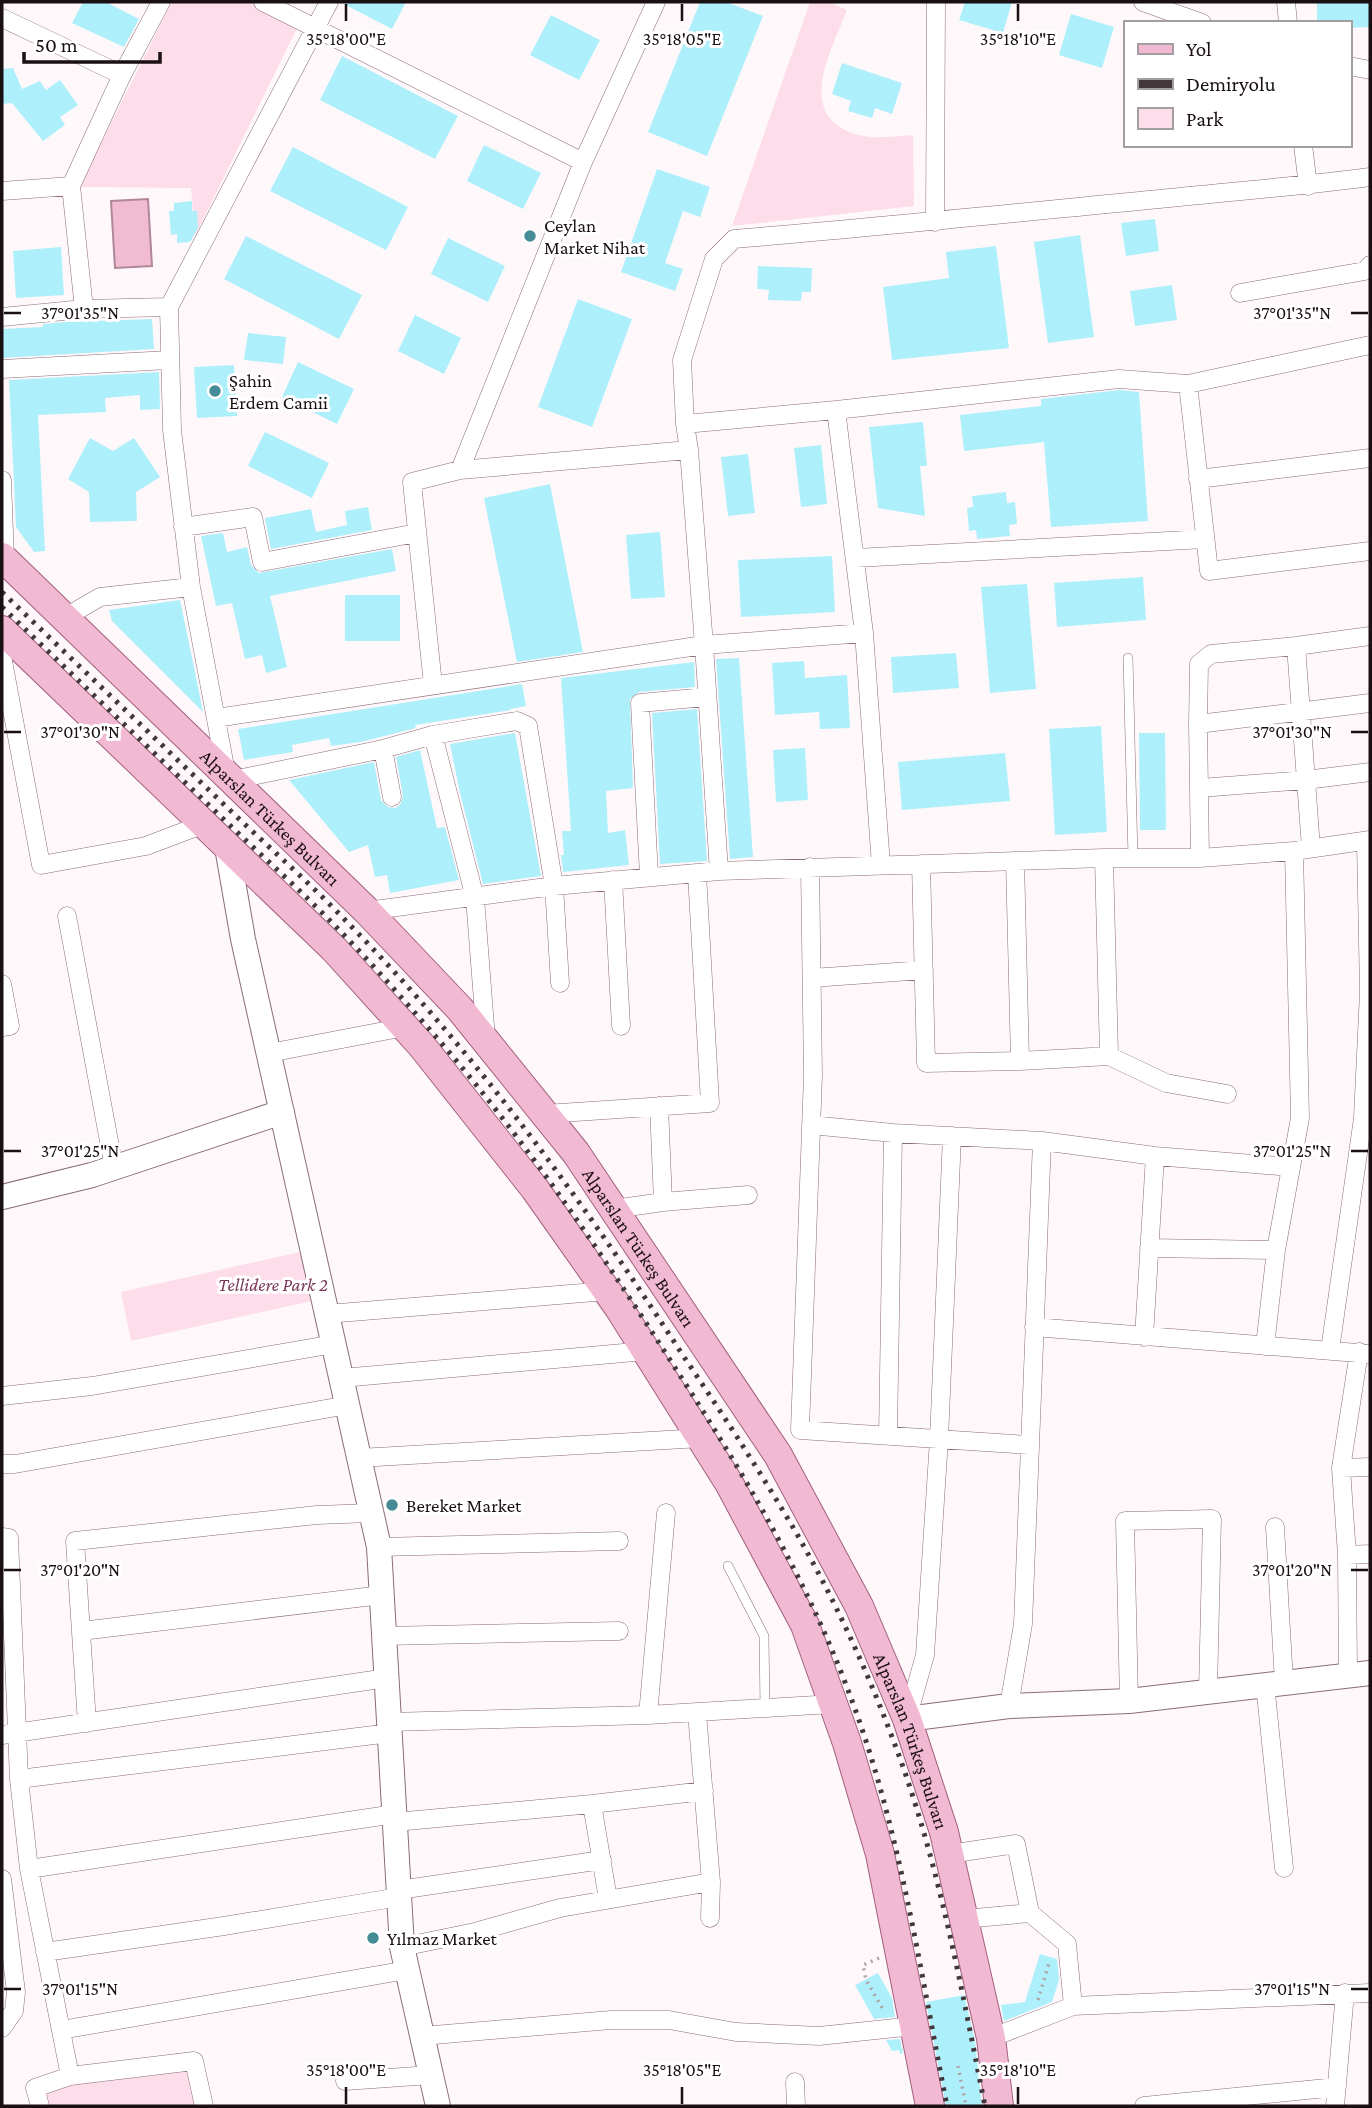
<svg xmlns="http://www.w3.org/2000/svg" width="1372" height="2108" font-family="'Crimson Pro',serif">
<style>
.green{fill:#feddeb}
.water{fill:#f1bbd2;stroke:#b08799;stroke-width:2}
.building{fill:#adf0fb}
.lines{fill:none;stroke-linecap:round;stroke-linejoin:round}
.lane-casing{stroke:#8a6c78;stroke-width:10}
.street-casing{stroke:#8a6c78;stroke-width:19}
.secondary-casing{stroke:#8a6c78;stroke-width:26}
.primary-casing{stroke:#a1607d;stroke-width:30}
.path{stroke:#ada4a7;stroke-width:3.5;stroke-dasharray:2 5;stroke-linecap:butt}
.lane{stroke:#fff;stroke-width:9}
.street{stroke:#fff;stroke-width:18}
.secondary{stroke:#fff;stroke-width:24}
.primary{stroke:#f2b9d3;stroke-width:28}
.rail{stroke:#42383c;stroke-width:5;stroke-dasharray:3.5 7;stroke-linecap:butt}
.ticks{fill:none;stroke:#1a0f13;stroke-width:2.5}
.poi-dot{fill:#468c97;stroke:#fff;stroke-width:2.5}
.labels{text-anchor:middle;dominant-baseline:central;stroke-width:6;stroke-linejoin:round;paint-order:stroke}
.poi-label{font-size:19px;fill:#1a0f13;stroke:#fff;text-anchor:start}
.street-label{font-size:19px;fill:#1a0f13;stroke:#fff}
.park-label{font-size:19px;font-style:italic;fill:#793858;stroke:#fff}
.ticks-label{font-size:18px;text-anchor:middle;fill:#1a0f13;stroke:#fff;stroke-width:6;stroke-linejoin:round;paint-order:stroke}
</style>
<rect width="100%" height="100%" fill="#fff8fa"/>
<path class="green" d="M172,2H250L297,28L195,236L191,188L79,187Z
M810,2H829L847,10C830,54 792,120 863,136C878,139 897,136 913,135L914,206L732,226Z
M309,1250L321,1299L131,1341L121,1292Z
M189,2067L198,2106H45L41,2090L71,2081Z"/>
<path class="water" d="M148,199L152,266L115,268L111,201Z"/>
<path class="building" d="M83,2H106L139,19L124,47L72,23Z
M340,2H406L392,29Z
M700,2H726L763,16L707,156L648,132Z
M965,2H1012L1003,33L959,20Z
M1317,2H1370V27L1349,28V23H1346L1345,20L1317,21Z
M1071,14L1114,27L1102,68L1059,55Z
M551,15L600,40L579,80L530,55Z
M342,56L458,116L435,159L320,100Z
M842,63L902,83L892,114L875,108L872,118L848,111L851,101L832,94Z
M13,68L22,89L40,81L46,90L60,80L78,105L60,117L65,125L43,141L12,103L2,104V69Z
M484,145L541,173L523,209L467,181Z
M293,147L408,207L386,250L270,191Z
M657,169L710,187L700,217L683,211L665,263L683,269L675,291L621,272Z
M192,201V211H197L198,228L190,242L177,243V234L171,235L169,211H174V203Z
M1155,219L1159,251L1126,256L1121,223Z
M1080,235L1094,337L1048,343L1034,242Z
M246,236L362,295L339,339L224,279Z
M448,238L505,266L488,302L431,274Z
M996,246L1009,348L892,360L883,287L949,278L946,252Z
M61,247L64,295L16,298L13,251Z
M758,266L812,268L811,292H802L801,301L768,300L769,290L757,289Z
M1172,285L1177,320L1135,326L1130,291Z
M578,299L632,319L592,427L538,407Z
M415,315L461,338L444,374L398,351Z
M152,319L154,349L2,358V329L43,327V324L65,322Z
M248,333L286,337L283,364L244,360Z
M298,362L354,389L337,424L282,397Z
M234,365L237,416L197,418L194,367Z
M159,372L160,409L140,410V395L105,398L106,412L38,415L45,551L34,552L16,527L9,380Z
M1119,390L1139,392L1148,521L1051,527L1044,442L964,451L960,415L1041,406V399Z
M923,422L927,466H920L925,516L878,508L869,427Z
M265,432L329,463L312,498L248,466Z
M90,438L113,451L134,438L160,477L136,492L137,521L90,522L89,492L68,479Z
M821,445L827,504L801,507L794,448Z
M748,454L755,513L728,516L721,457Z
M550,484L583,652L517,662L484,498Z
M1006,492L1007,503L1015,502L1017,524L1009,525L1010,536L977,539L976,530L969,531L967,508L973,507L972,496Z
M368,507L372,530L271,549L265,518L311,509L316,532L347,525L345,511Z
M660,532L665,597L631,599L626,535Z
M223,533L227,552L247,547L251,565L259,573L392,549L396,571L270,596L287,667L266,673L262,655L245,659L232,603L216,606L201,536Z
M832,556L835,612L741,617L738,560Z
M1143,577L1146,620L1057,627L1054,583Z
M1027,584L1036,689L990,693L981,587Z
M345,595H400V641H345Z
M180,600L194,667L203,712L112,621L109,610Z
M956,653L959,688L893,693L891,657Z
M739,658L753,857L730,859L716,659Z
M804,661L805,678L847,675L850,728L820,729L819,712L775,715L772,663Z
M694,662L695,687L639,692L630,699L633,788L606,791L608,833L625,830L629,865L563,872L561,855H564L562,831H571L561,678Z
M522,684L526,706L510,709L511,710L415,725L416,728L361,742L331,746L329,738L292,745L293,752L244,760L238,729Z
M697,709L707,861L660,864L652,713Z
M1101,726L1107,832L1055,835L1049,729Z
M515,733L541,876L483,884L460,793L450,744Z
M1139,733H1165L1166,830H1140Z
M805,748L808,800L776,802L773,750Z
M420,750L437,828L445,827L459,880L390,893L387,875L375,877L368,845L349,852L289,780L374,762L381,800L388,807L395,808L400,805L403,796L396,757Z
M1005,753L1010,801L902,810L898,762Z
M1040,1954L1057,1959L1059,1980L1052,2002L1004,2021L1001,2005L1025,2002Z
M878,1973L892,1998L895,2017L874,2019L855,1985Z
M964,1995L975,2041L982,2106H946L926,2002Z
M900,2039L903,2053L900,2054L899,2050L892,2051L886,2040Z"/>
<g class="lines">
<g class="lane-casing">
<path id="lane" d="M1128,658L1133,858
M728,1566L764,1636L765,1709"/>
</g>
<g class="street-casing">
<path id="street" d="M263,2L583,162
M1143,2L1202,23
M1286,2L1288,23
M2,18L122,75
M1349,66L1370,70
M1303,145L1308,186
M2,191L71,186
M935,222L936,2
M1240,293L1365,271L1370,265
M84,309L71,186L122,75L161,2
M2,317L84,309L169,307
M2,369L169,360
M1188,384L1209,571L1370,551
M836,410L864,633L881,865
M685,424L682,360L714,259L734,239C879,227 1024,212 1169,198C1236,191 1303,186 1370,177
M689,450L704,645L864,633
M460,470L583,162L656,2
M1198,479L1370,458
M2,480L5,559
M183,527L253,517L262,562L417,533
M856,558L1205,539
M64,618L100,597L191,587
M1296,646L1311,848
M2,656L41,865L146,846L204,824
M433,685L412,482L460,470L689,450L685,424L836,410L1119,379L1188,384L1370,345
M216,718L704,645L719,871
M1198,724L1199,664L1211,654L1296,646L1370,636
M433,735L475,898L486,1039
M383,749L392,797
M226,772L191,587L172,430L169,307L329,2
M233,780L383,749L433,735L517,721L528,726L554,886L560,983
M1200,788L1306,780L1370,772
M1104,858L1109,1056
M1200,858L1198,724L1370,703
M1015,861L1020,1061
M921,864L926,1063L1020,1061L1109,1056L1166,1083L1227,1094
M810,867L813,1075L800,1430L1029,1445
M649,876L640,703L706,697
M613,880L621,1026
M367,911L554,886L719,871L1104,858H1200L1294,851L1370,840
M67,916L114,1168
M812,978L924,970
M2,984L10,1026L2,1027
M269,1053L405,1027
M545,1114L710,1103L697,874
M811,1125L893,1133L1042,1141L1155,1156L1291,1167
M663,1202L748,1195
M614,1209L663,1202L659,1106
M1149,1248L1276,1250
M327,1314L607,1291
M1034,1327L1370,1354
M1144,1337L1155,1156
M1265,1346L1276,1250L1300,1118L1294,851
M1330,1350L1363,1118L1369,992L1366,841
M342,1378L646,1351
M2,1396L92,1386L334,1344
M888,1436L893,1133
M359,1458L701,1438
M2,1464H15L348,1405
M1341,1468L1370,1467
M1275,1527L1284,1682
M2,1537L9,1538L19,1779L29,1869L70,2076L35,2088L40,2106
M379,1547L619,1541
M1347,1555L1370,1554
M81,1631L382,1595
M384,1636L619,1631
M1348,1674L1347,1555L1341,1468L1359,1352
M1265,1684L1284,1868
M1129,1701L1125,1521L1212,1519L1208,1691
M1009,1706L1023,1624L1042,1141
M697,1713L711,1882L710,1918
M648,1715L666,1513
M907,1719L925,1655L939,1439L952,1136
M389,1722L648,1715L833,1704
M87,1723L75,1541L317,1515L371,1513
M2,1735L387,1678
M19,1779L390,1733
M395,1822L592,1804
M949,1854L1016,1844L1030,1913L1067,1944L1073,2006
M29,1869L395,1814
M2,1879L16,1992L14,2011L2,2028
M399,1890L602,1860
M608,1899L592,1804L704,1791
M964,1919L1030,1913
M402,1947L475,1932L560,1908L711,1882
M45,1952L224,1926L399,1897
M61,2030L407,1970
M422,2036L611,2020H669L736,2032L819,2036L914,2026
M991,2038L1073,2006L1370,1993
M70,2076L194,2061L204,2106
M345,2081L431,2075
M795,2082L796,2106
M1144,2106L1337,2087
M1335,2106L1345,1993"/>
</g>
<g class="secondary-casing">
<path id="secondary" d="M227,847L243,939L379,1547L402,1947L438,2106
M2,1197L92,1175L282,1112
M907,1719L1009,1706L1129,1701L1370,1673"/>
</g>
<g class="primary-casing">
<g id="primary">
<path id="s1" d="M2,557L367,911L460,1009L576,1153L778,1455L859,1606L907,1719L944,1832L991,2038L999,2106"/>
<path d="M2,630L334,949L422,1046L535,1189L619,1308L729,1483L805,1625L847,1743L880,1854L930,2106"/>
</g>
</g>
<path class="path" d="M879,1958L863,1965L866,1980L884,2011
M1038,2000L1050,1960
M958,2066L966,2106"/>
<use href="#lane" class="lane"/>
<use href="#street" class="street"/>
<use href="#secondary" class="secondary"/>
<use href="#primary" class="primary"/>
<path class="rail" d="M2,592C80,667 158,741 236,816C274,852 314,887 350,925C478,1056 585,1204 684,1357C722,1413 759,1470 794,1529C837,1603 873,1683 902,1764C941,1875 962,1991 985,2106
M2,607C72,674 142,742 213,809C256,851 302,891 344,935C374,966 402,998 430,1030C524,1137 604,1257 681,1377C747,1479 809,1584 851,1698C900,1829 920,1970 947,2106"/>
</g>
<path class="ticks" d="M346,4V21M682,4V21M1018,4V21M4,313H21M1351,313H1368M4,732H21M1351,732H1368M4,1151H21M1351,1151H1368M4,1570H21M1351,1570H1368M4,1989H21M1351,1989H1368M346,2087V2104M682,2087V2104M1018,2087V2104"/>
<g class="poi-dot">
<circle cx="530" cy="236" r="7"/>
<circle cx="215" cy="391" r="7"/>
<circle cx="392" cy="1505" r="7"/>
<circle cx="373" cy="1938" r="7"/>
</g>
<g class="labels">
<g class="poi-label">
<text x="544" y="225">Ceylan<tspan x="544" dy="22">Market Nihat</tspan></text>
<text x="229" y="380">Şahin<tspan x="229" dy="22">Erdem Camii</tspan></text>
<text x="406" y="1505">Bereket Market</text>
<text x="387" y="1938">Yılmaz Market</text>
</g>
<g class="street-label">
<text stroke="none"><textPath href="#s1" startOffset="374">Alparslan Türkeş Bulvarı</textPath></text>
<text stroke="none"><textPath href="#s1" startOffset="942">Alparslan Türkeş Bulvarı</textPath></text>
<text stroke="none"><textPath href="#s1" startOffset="1508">Alparslan Türkeş Bulvarı</textPath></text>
</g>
<g class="park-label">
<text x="273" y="1284">Tellidere Park 2</text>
</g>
</g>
<g class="ticks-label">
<text x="346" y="45">35°18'00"E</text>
<text x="682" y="45">35°18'05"E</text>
<text x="1018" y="45">35°18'10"E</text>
<text x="80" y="319">37°01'35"N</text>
<text x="1292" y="319">37°01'35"N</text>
<text x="80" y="738">37°01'30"N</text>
<text x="1292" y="738">37°01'30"N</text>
<text x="80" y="1157">37°01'25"N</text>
<text x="1292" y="1157">37°01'25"N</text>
<text x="80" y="1576">37°01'20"N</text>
<text x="1292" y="1576">37°01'20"N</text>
<text x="80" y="1995">37°01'15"N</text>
<text x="1292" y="1995">37°01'15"N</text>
<text x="346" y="2076">35°18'00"E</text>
<text x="682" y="2076">35°18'05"E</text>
<text x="1018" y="2076">35°18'10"E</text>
</g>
<rect width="1372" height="2108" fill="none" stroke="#1a0f13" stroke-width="7"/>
<rect x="1124" y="21" width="228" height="126" fill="#ffffff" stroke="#a39fa1" stroke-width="2"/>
<rect x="1138" y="44" width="35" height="10" fill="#f2b9d3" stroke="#a39fa1" stroke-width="2"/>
<text x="1186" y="56" font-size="21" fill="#1a0f13">Yol</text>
<rect x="1138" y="79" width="35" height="10" fill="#42383c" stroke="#a39fa1" stroke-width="2"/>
<text x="1186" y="91" font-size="21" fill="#1a0f13">Demiryolu</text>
<rect x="1138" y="108" width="35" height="21" fill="#feddeb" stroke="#a39fa1" stroke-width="2"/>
<text x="1186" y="126" font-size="21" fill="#1a0f13">Park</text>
<path d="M24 52v10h136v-10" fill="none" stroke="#1a0f13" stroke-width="3.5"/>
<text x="35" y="52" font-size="21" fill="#1a0f13" stroke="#ffffff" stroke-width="5" paint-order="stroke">50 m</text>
</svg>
